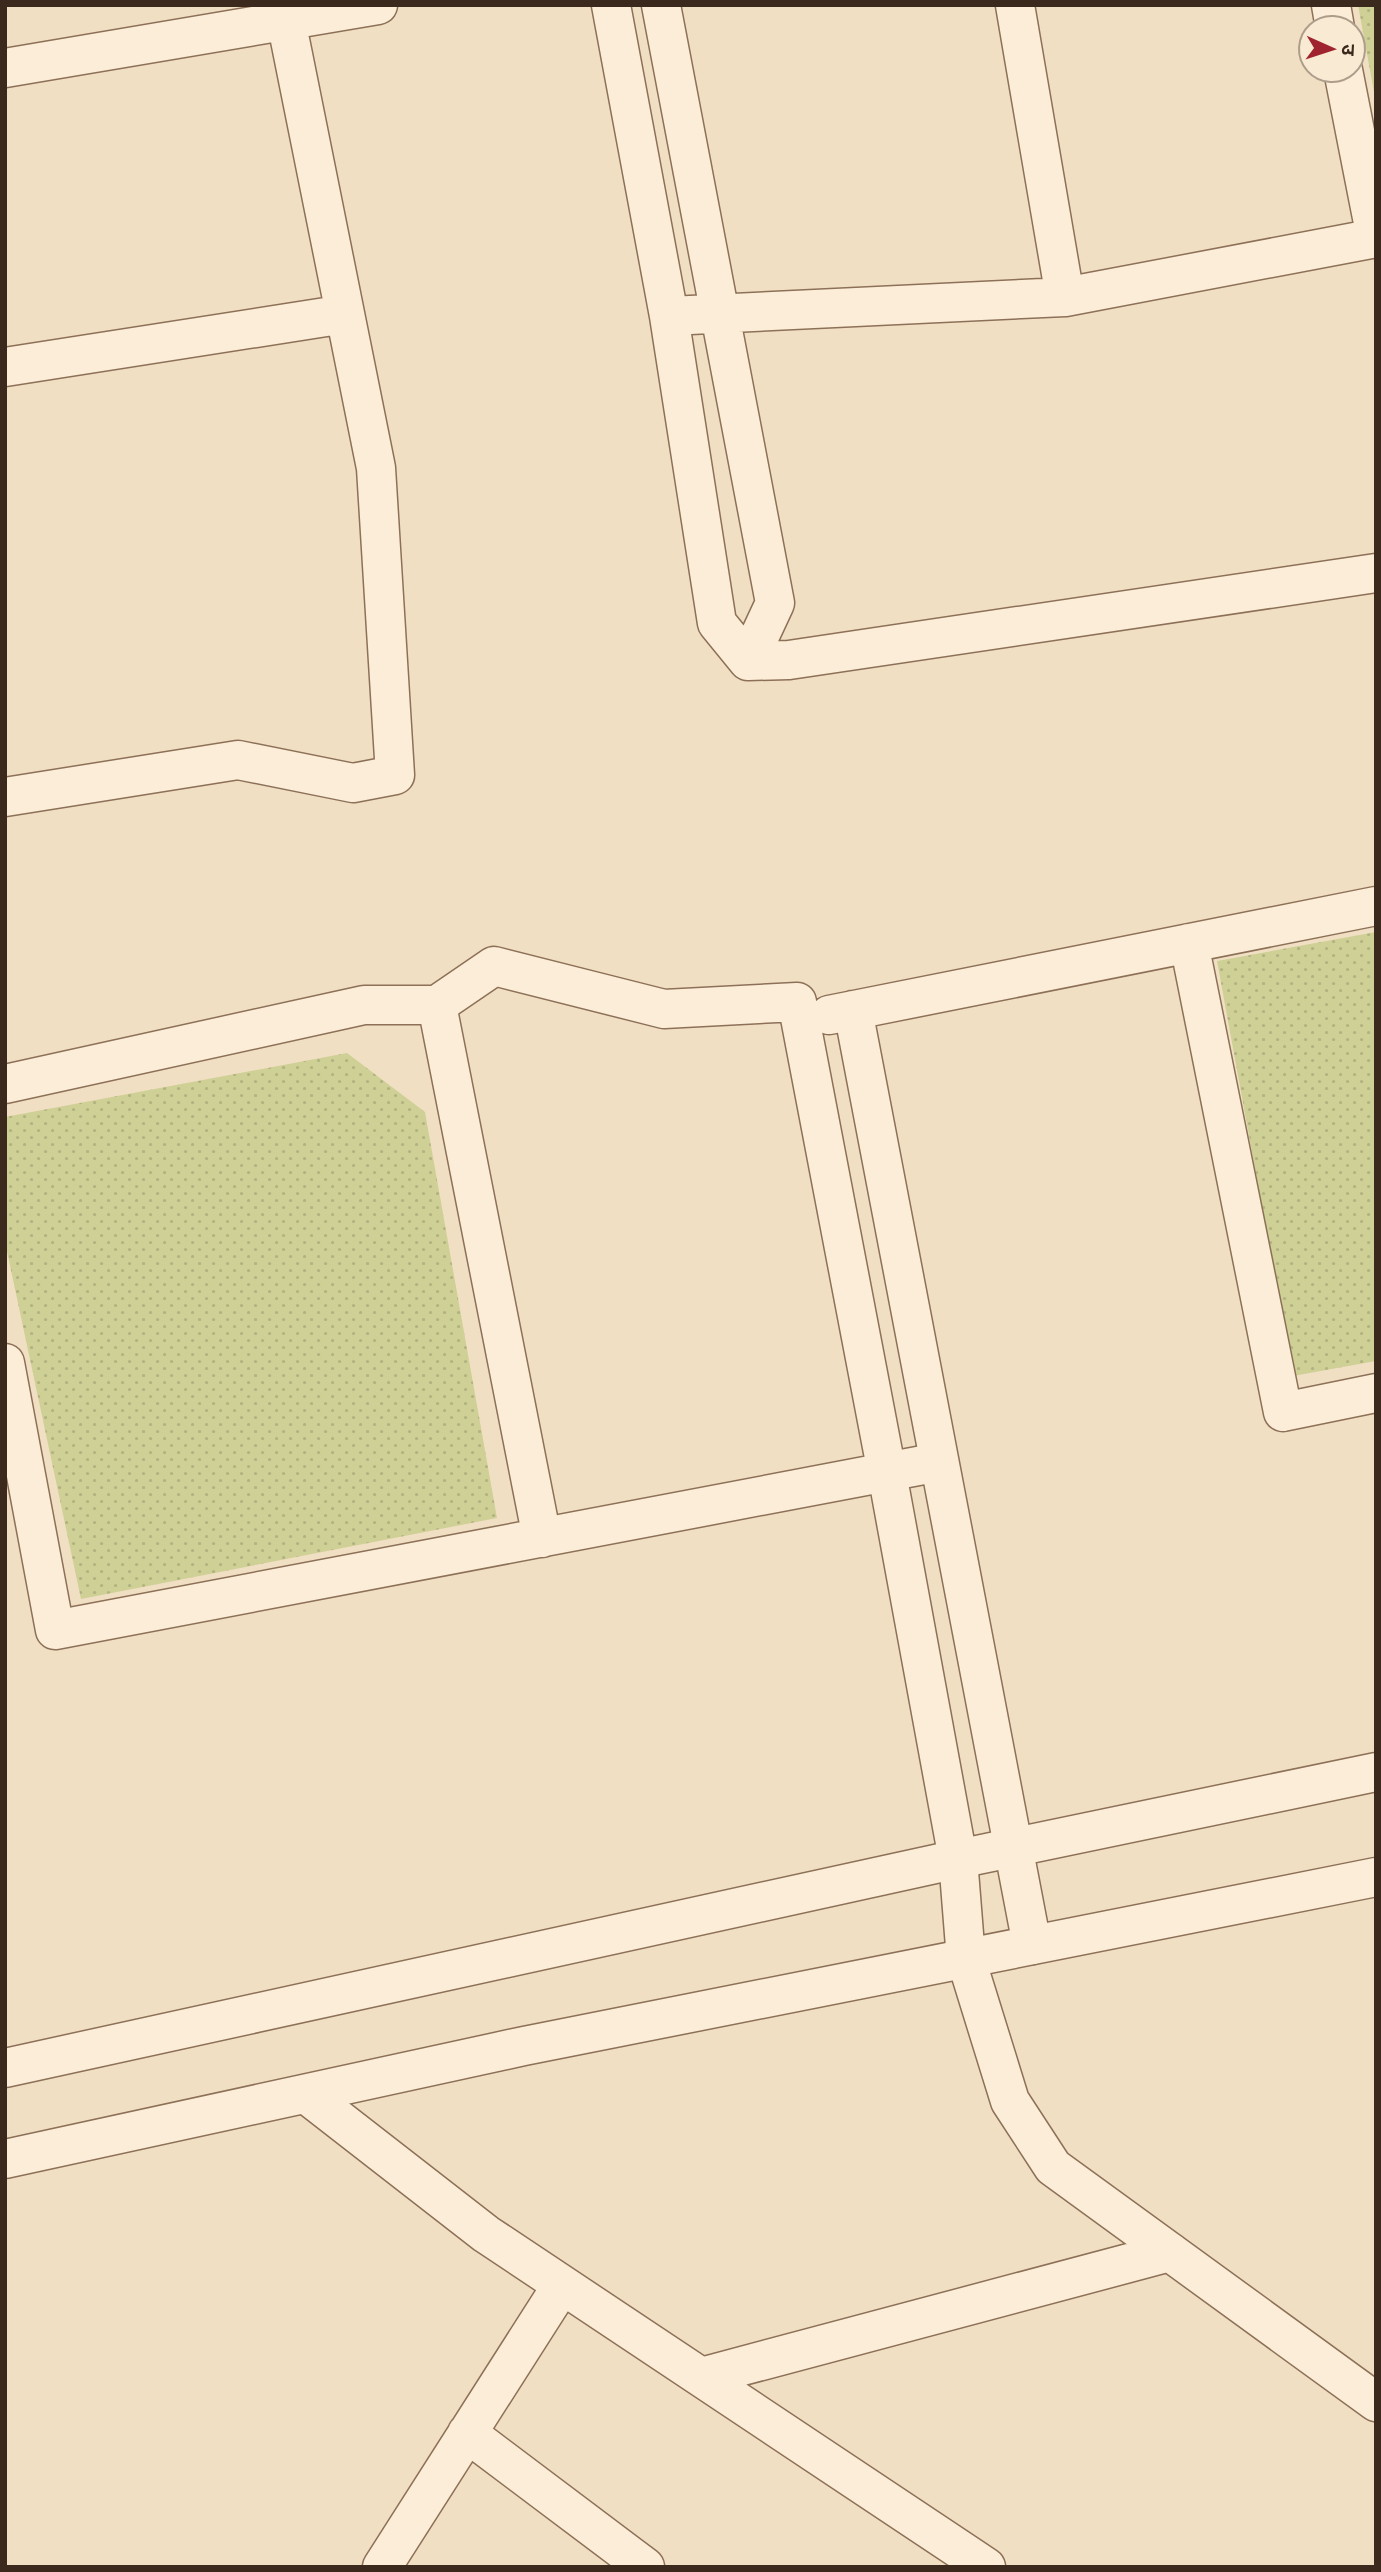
<svg xmlns="http://www.w3.org/2000/svg" width="1381" height="2572" font-family="Merriweather,'Noto Sans Devanagari',serif">
<style>
.park{fill:url(#park-dots)}
.lines{fill:none;stroke-linecap:round;stroke-linejoin:round}
.minor-casing{stroke:#8d7058;stroke-width:41}
.tertiary-casing{stroke:#8d7058;stroke-width:41}
.minor{stroke:#fbedd7;stroke-width:38}
.tertiary{stroke:#fbedd7;stroke-width:38}
</style>
<defs>
<pattern id="park-dots" width="8" height="8" patternUnits="userSpaceOnUse" patternTransform="scale(1.75)"><rect width="8" height="8" fill="#cfd096"/><path d="M2 2h.1M6 6h.1" fill="none" stroke="#b3b381" stroke-width="1.8" stroke-linecap="round"/></pattern>
</defs>
<rect width="100%" height="100%" fill="#f1dfc3"/>
<path class="park" d="M1358,5H1376V103Z
M1376,932V1361L1293,1376L1217,961Z
M347,1053L425,1112L497,1518L81,1599L5,1242V1117Z"/>
<g class="lines">
<g class="minor-casing">
<path id="minor" d="M611,5L669,316L717,623L748,661
M661,5L775,603L748,661
M1015,5L1065,297
M1331,5L1335,28
M5,68L378,5
M1343,70L1376,238
M669,316L1065,297L1376,238
M5,367L345,314
M748,661L789,660L1376,573
M5,797L238,760L353,783L395,775L376,468L283,5
M1189,943L1283,1412L1376,1393
M437,1005L542,1538
M853,1010L1032,1945
M829,1015L1376,906
M5,1084L364,1005H437L494,966L664,1009L797,1002L887,1473L958,1859L966,1959L1010,2101L1053,2167L1376,2402
M5,1363L55,1630L939,1462
M306,2094L486,2234L986,2567
M701,2377L1170,2252
M467,2433L645,2567
M382,2567L562,2285"/>
</g>
<g class="tertiary-casing">
<path id="tertiary" d="M5,2068L958,1859L1376,1772
M5,2159L524,2046L1376,1877"/>
</g>
<use href="#minor" class="minor"/>
<use href="#tertiary" class="tertiary"/>
</g>
<rect width="1381" height="2572" fill="none" stroke="#3c291d" stroke-width="14"/>
<g transform="translate(1332 49) rotate(93)"><circle r="33" fill="#f8ead3" stroke="#ad9d8a" stroke-width="2"/>
<path d="M0-5L12 26L0 18L-12 26Z" fill="#a02430"/>
<text y="-10" font-size="19" font-weight="bold" text-anchor="middle" fill="#3c291d">उ</text>
</g>
</svg>
